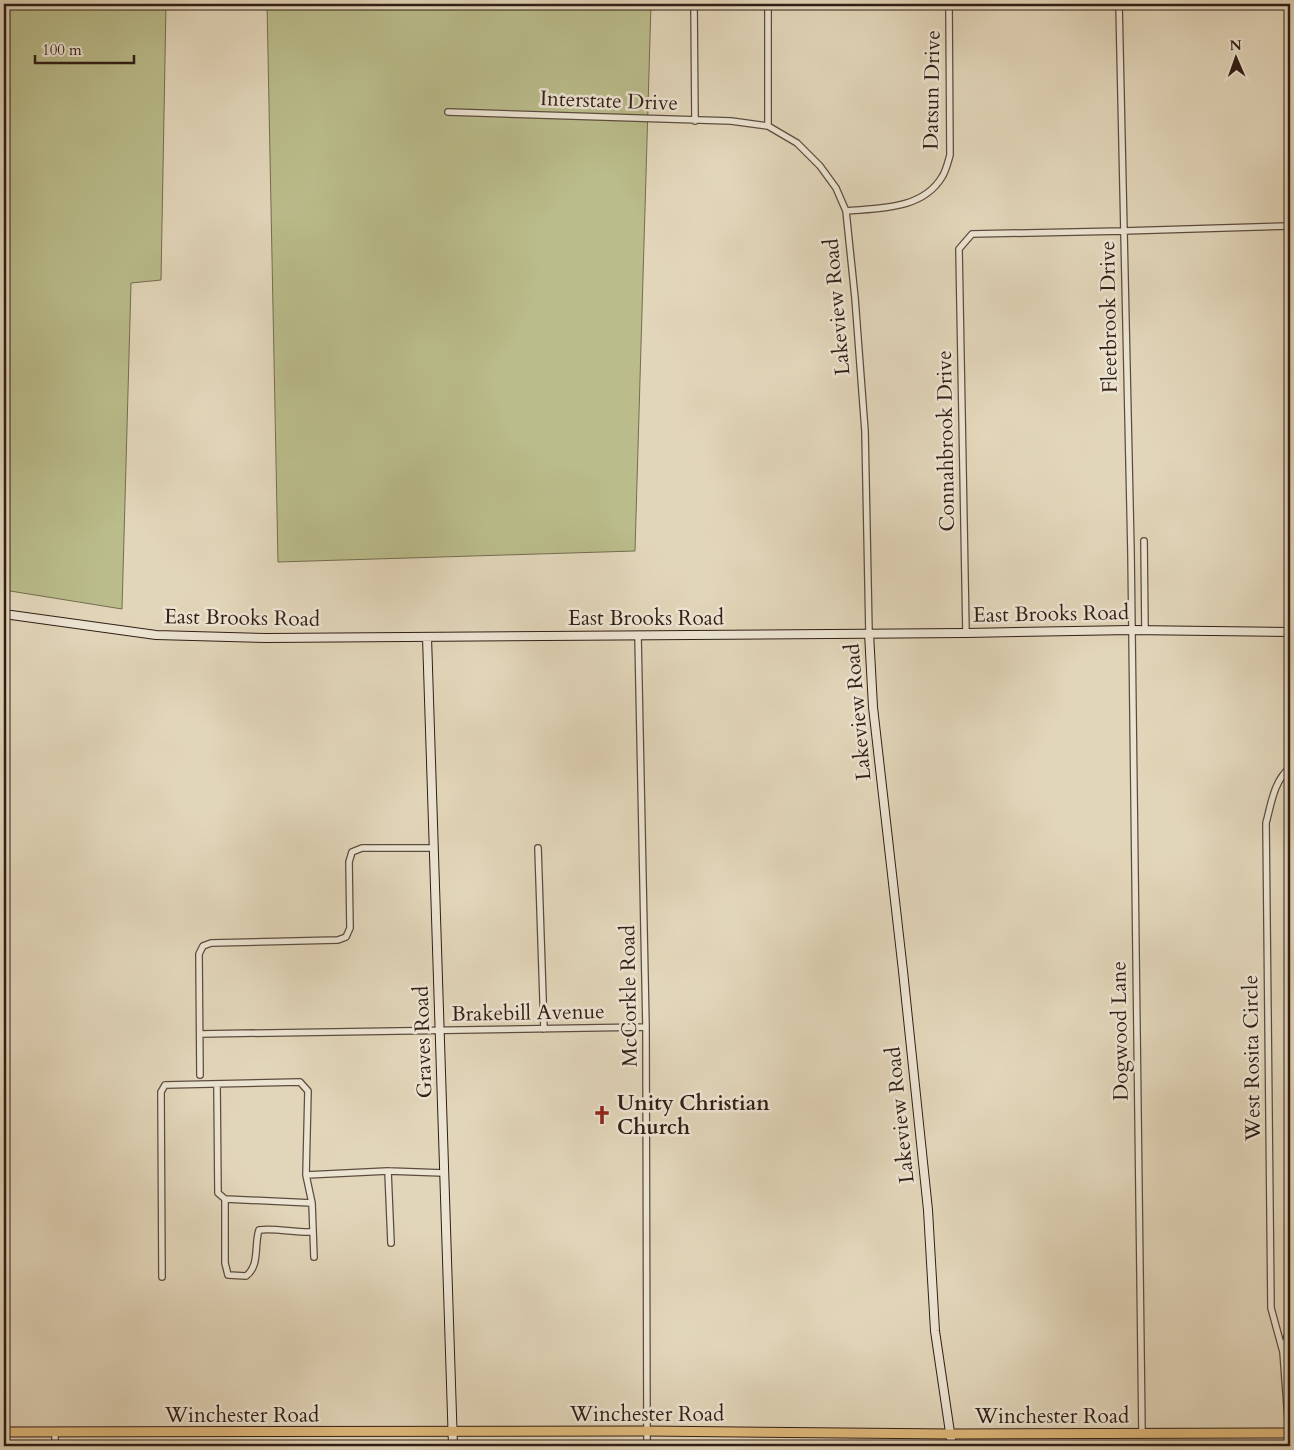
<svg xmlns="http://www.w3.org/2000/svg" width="1294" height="1450" font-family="Cardo,serif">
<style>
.green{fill:#babc8b;stroke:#756d50}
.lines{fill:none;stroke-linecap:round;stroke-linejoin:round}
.street-casing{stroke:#5c4c3e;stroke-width:8}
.secondary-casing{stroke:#301e15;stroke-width:10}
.primary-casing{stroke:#301e15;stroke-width:11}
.street{stroke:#ece4d2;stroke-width:5.5}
.secondary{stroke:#ece4d2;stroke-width:8}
.primary{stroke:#e1bb7d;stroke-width:9}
.labels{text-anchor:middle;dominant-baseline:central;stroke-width:5;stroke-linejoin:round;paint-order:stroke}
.street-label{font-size:21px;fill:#301e15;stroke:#ece4d2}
.poi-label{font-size:21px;font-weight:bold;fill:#301e15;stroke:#ece4d2;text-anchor:start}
</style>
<rect width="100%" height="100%" fill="#e2d6ba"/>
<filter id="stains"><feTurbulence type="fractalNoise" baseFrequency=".004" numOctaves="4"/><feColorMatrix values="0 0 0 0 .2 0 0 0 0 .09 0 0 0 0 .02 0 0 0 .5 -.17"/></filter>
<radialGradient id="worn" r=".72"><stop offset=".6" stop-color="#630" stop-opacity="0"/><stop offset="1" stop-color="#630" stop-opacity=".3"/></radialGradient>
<path class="green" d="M4,4H166L161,280L131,283L122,609L4,590Z
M267,4H651L635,551L278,562Z"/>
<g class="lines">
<g class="street-casing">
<path id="street" d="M694,4L695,121
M768,4V126L797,143L820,166L836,188L846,211L855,298L865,431L869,633
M1119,4L1131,552L1142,1433
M448,112L731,121L768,126
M846,211C879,208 922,210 942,177C946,171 948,162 950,155L949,4
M1144,541L1145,630
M966,633L959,249L972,234L1123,231L1290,226
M638,636L646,1027L647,1446
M538,848L544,1029
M200,1034L646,1027
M200,1075L199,954L203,946L211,943L338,940L346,937L350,928L349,862L352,852L362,848H434
M217,1084L218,1193L225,1199V1263L228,1275L246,1276C260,1266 254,1245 259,1230C277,1228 295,1233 313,1232
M388,1171L391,1243
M306,1175L388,1171L444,1173
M225,1199L312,1203
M162,1277L161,1092L165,1085L300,1082L308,1091L306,1175L312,1203L314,1257
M1283,1352L1271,1308L1266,823C1271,805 1274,780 1290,768
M55,1432V1446
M1289,1433L1283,1352L1290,1326"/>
</g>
<g class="secondary-casing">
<path id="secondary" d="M4,614L156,635L267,638L966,633L1131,630L1290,632
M869,633L873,707L903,971L928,1210L935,1331L952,1446
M427,637L453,1446"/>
</g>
<g class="primary-casing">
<path id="primary" d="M4,1432L647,1431L951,1434L1290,1433"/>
</g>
<use href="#street" class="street"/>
<use href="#secondary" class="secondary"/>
<use href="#primary" class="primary"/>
</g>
<defs>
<g id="church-bare" transform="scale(1.5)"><path d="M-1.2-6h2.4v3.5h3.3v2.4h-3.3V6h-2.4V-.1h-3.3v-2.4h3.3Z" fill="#8f2418" stroke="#ece4d2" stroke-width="2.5" paint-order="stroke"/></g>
</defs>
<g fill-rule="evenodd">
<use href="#church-bare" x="602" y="1115"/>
</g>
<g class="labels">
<g class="street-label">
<text transform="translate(932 90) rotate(-89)">Datsun Drive</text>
<text transform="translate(609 101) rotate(2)">Interstate Drive</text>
<text transform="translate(837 307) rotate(-95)">Lakeview Road</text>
<text transform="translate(1109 317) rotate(-91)">Fleetbrook Drive</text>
<text transform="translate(946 441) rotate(-91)">Connahbrook Drive</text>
<text transform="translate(1051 614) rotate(-1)">East Brooks Road</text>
<text transform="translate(242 618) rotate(1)">East Brooks Road</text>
<text x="646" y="618">East Brooks Road</text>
<text transform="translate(858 712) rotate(-95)">Lakeview Road</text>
<text transform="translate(629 996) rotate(-91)">McCorkle Road</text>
<text transform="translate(528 1013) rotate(-1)">Brakebill Avenue</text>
<text transform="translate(1120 1031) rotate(-91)">Dogwood Lane</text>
<text transform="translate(423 1042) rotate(-92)">Graves Road</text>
<text transform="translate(1252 1058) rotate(-91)">West Rosita Circle</text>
<text transform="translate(900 1115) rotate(-96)">Lakeview Road</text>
<text x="647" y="1414">Winchester Road</text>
<text x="242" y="1415">Winchester Road</text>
<text x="1052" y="1416">Winchester Road</text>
</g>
<g class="poi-label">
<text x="617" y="1103">Unity Christian<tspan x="617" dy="24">Church</tspan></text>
</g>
</g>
<rect width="1294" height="1450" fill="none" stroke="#e2d6ba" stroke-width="20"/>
<rect x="5" y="5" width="1284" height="1440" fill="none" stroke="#301e15" stroke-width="2.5"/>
<rect x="10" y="10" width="1274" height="1430" fill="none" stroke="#301e15"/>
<g transform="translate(1236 58) rotate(358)" stroke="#ece4d2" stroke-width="4" paint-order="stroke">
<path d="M0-4L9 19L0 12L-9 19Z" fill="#301e15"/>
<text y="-8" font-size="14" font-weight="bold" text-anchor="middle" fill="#301e15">N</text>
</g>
<path d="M35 55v8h99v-8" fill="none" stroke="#301e15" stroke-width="2.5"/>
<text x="42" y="55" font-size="15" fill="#301e15" stroke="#ece4d2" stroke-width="4" paint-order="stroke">100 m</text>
<rect width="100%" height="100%" filter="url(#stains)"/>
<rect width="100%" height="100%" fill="url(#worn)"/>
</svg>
